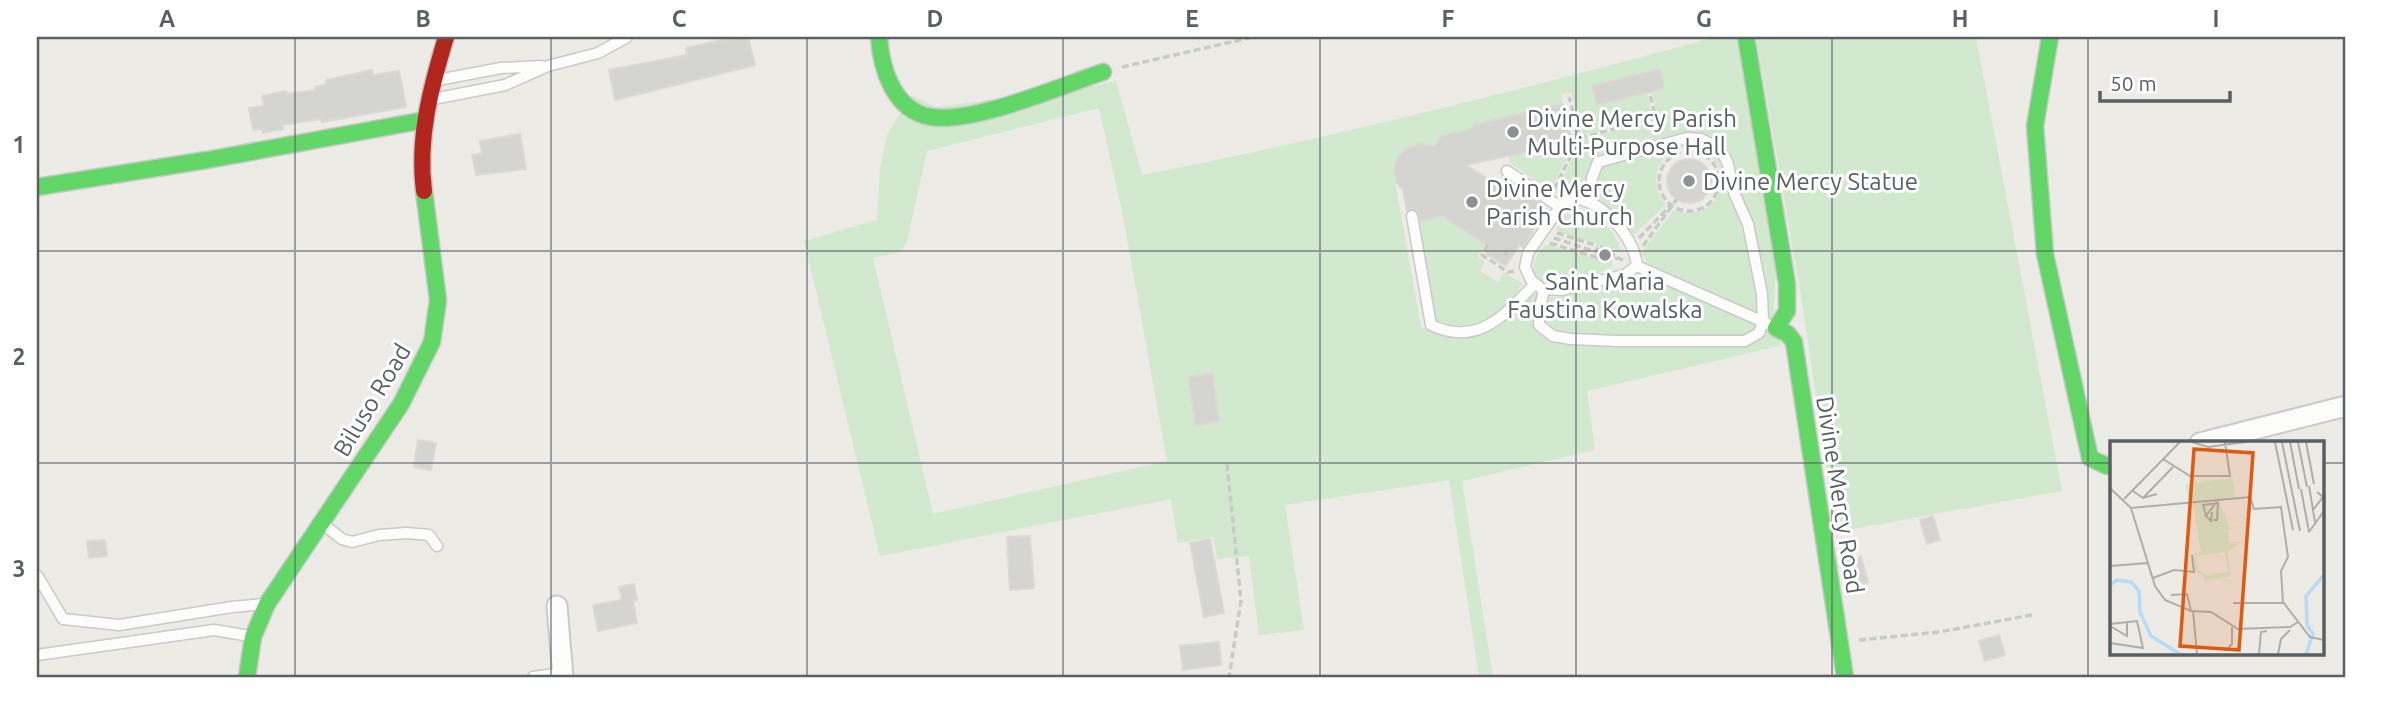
<svg xmlns="http://www.w3.org/2000/svg" width="2383" height="714" font-family="Ubuntu,sans-serif">
<style>
.green{fill:#d2e9cf;fill-rule:evenodd}
.building{fill:#d4d4d0;stroke:#dcd9d4;stroke-width:2}
.lines{fill:none;stroke-linecap:round;stroke-linejoin:round}
.lane-casing{stroke:#c9cac9;stroke-width:13}
.street-casing{stroke:#c9cac9;stroke-width:23}
.fast-casing{stroke:#c7c9c7;stroke-width:19}
.jam-casing{stroke:#c7c9c7;stroke-width:19}
.path{stroke:#c7ccc9;stroke-width:3.5;stroke-dasharray:7 3.5;stroke-linecap:butt}
.lane{stroke:#fcfcfb;stroke-width:10}
.street{stroke:#fcfcfb;stroke-width:19}
.fast{stroke:#63d668;stroke-width:16}
.jam{stroke:#b3261e;stroke-width:16}
.grid{fill:none;stroke:#5a5f64;stroke-width:2;stroke-opacity:0.55}
.poi-dot{fill:#8d9091;stroke:#fff;stroke-width:2.5}
.labels{text-anchor:middle;dominant-baseline:central;stroke-width:6;stroke-linejoin:round;paint-order:stroke}
.poi-label{font-size:24px;fill:#5a5f64;stroke:#fff;text-anchor:start}
.street-label{font-size:24px;fill:#5a5f64;stroke:#fff}
.inset-river{fill:none;stroke:#b8dbf7;stroke-width:3.5}
.inset-road{fill:none;stroke:#aeafad;stroke-width:2}
.view{fill:#e15910;fill-opacity:0.15;stroke:#e15910;stroke-width:3.5}
.inset-edge{fill:none;stroke:#5a5f64;stroke-width:3.5}
.neatline{fill:none;stroke:#5a5f64;stroke-width:2.5}
.grid-label{font-size:23px;text-anchor:middle;font-weight:bold;fill:#5a5f64}
</style>
<rect width="100%" height="100%" fill="#ecebe5"/>
<path class="green" d="M1715,37H1738L1776,267L1773,321L1655,268L1648,263L1641,253L1674,210C1722,227 1740,160 1696,149C1688,146 1678,148 1670,153C1651,166 1653,189 1666,205L1632,236C1615,213 1593,182 1561,197L1555,193L1582,140L1659,120L1651,91L1664,87L1659,69L1592,87L1597,104L1647,92L1653,117L1583,135L1571,92L1561,95L1563,104L1473,125L1474,128L1441,136L1433,148C1411,143 1392,149 1394,175L1421,327C1477,350 1496,335 1532,293L1542,297H1560L1631,281H1650L1671,287L1785,339L1779,346L1587,391L1595,450L1462,481L1493,677H1479L1449,480L1285,505L1304,630L1259,635L1249,556L1217,559L1213,537L1178,543L1171,499L880,556L804,241L877,220L880,168L888,132L912,96L936,107L1094,86L1116,81L1142,175C1335,137 1526,89 1715,37ZM1099,108L1123,216L1167,461L933,514L873,258L900,252L907,242L927,151Z
M1756,37H1976L2062,491L1836,532L1804,314Z
M1572,142L1573,146L1550,191L1510,163L1508,156Z
M1573,207C1589,205 1621,235 1620,251L1556,231L1562,217Z
M1442,216L1486,244L1478,257L1485,262L1480,271L1498,282L1504,272L1523,284C1499,317 1478,334 1436,320L1418,221Z
M1546,244L1611,263L1614,265L1598,274L1553,284C1525,278 1531,260 1546,244Z"/>
<path class="building" d="M735,37H748L755,65L615,100L609,70L687,55L686,48Z
M1660,69L1664,88L1597,105L1592,86Z
M372,70L373,75L399,71L406,107L322,122L321,119L282,125L283,129L263,133V129L253,130L249,108L264,106L262,96L286,91L287,94L316,90L315,87L326,84V80Z
M1563,104L1572,142L1466,165L1520,199L1524,192L1543,205L1530,227L1534,229L1529,238L1523,247L1519,245L1506,266L1486,254L1490,247L1442,216L1420,221L1417,211L1411,209L1407,211L1403,190L1396,182L1394,169L1398,156L1404,150L1418,144L1435,146L1441,136L1474,128L1473,125Z
M520,134L526,169L476,175L472,155L482,153L480,141Z
M1667 181a22 22 0 1 1 44 0a22 22 0 1 1-44 0Z
M1212,373L1219,421L1196,425L1188,377Z
M418,440L436,443L431,470L414,467Z
M1933,516L1940,540L1927,544L1920,520Z
M1030,536L1034,588L1010,590L1007,537Z
M1210,539L1224,613L1204,617L1190,543Z
M105,540L107,556L89,558L87,541Z
M1861,557L1868,582L1855,585L1854,581L1848,583L1845,565L1849,564L1848,561Z
M634,584L637,600L633,601L637,623L598,631L593,605L622,600L619,587Z
M1999,635L2005,655L1985,661L1979,641Z
M1219,642L1221,665L1183,670L1180,646Z"/>
<g class="lines">
<g class="lane-casing">
<path id="lane" d="M438,80L501,68L541,66
M433,99L505,85L548,66L598,53L627,37
M1507,171L1560,207
M1578,199C1606,204 1634,238 1637,266L1624,275L1562,290L1542,289L1531,280L1525,267L1528,253L1560,207L1568,200Z
M1412,216L1431,325C1479,347 1504,315 1535,284
M1637,266L1768,324
M1544,289L1539,312V325L1553,336L1571,339L1617,341H1745L1759,333L1763,322L1762,294L1748,224L1735,195L1727,161L1720,150L1711,144L1701,139L1687,138L1598,162L1592,178L1591,203
M324,525L342,539L352,542L379,535L407,533L429,535L437,546
M37,575L63,619L119,625L232,607L263,604
M37,655L214,630L250,636
M533,677L562,673"/>
</g>
<g class="street-casing">
<path id="street" d="M2200,443L2346,406
M557,606L563,677"/>
</g>
<g class="fast-casing">
<path id="fast" d="M879,37C881,69 894,111 931,117C973,124 1061,86 1103,72
M1746,37L1787,284V311L1776,328L1788,334L1794,342L1845,677
M2050,37L2035,126L2045,254L2090,458L2107,466L2112,465
M37,187L207,160L425,120
M247,677L253,637L267,604L401,404L432,342L438,300L424,191"/>
</g>
<g class="jam-casing">
<path id="jam" d="M424,191C417,138 431,87 446,37"/>
</g>
<path class="path" d="M1122,67L1253,37
M1580,138L1656,118L1649,91
M1659 181a30 30 0 1 1 60 0a30 30 0 1 1-60 0Z
M1554,189L1580,138L1569,97
M1530,215L1533,209
M1557,233L1598,246
M1554,238L1596,252L1598,246C1612,251 1612,256 1623,260
M1639,238L1670,206
M1550,243L1595,257
M1488,245L1482,255L1508,272L1516,271
M1643,246L1677,199
M1505,255L1508,250
M1595,257L1608,261L1617,258
M1227,464L1241,601L1229,677
M1859,640L1939,632L2032,615"/>
<use href="#lane" class="lane"/>
<use href="#street" class="street"/>
<use href="#fast" class="fast"/>
<use href="#jam" class="jam"/>
</g>
<path class="grid" d="M295,37V677M551,37V677M807,37V677M1063,37V677M1320,37V677M1576,37V677M1832,37V677M2088,37V677M37,251H2346M37,463H2112M2322,463H2346"/>
<g class="poi-dot">
<circle cx="1513" cy="132" r="7"/>
<circle cx="1689" cy="181" r="7"/>
<circle cx="1472" cy="202" r="7"/>
<circle cx="1605" cy="255" r="7"/>
</g>
<g class="labels">
<g class="poi-label">
<text x="1527" y="118">Divine Mercy Parish<tspan x="1527" dy="28">Multi-Purpose Hall</tspan></text>
<text x="1703" y="181">Divine Mercy Statue</text>
<text x="1486" y="188">Divine Mercy<tspan x="1486" dy="28">Parish Church</tspan></text>
<text x="1605" y="281" text-anchor="middle">Saint Maria<tspan x="1605" dy="28">Faustina Kowalska</tspan></text>
</g>
<g class="street-label">
<text transform="translate(372 400) rotate(-59)">Biluso Road</text>
<text transform="translate(1840 495) rotate(81)">Divine Mercy Road</text>
</g>
</g>
<g transform="translate(2110 441)">
<rect width="214" height="214" fill="#ecebe5"/>
<path d="M123,37L125,56L79,61L75,43ZM109,60L119,87L148,85L118,88L119,101H130L118,111L121,135L95,140L93,134L86,132L83,113L91,111L83,62ZM115,111L118,131L97,134L88,129L86,115Z" fill="#d2e9cf" fill-rule="evenodd"/>
<path class="inset-river" d="M0,144L7,139L21,141L29,150L30,171L41,195L70,213M196,213L203,193L197,184L196,155L214,134"/>
<path class="inset-road" d="M82,1L98,6L135,1M165,1L183,89M172,1L190,90M180,1L189,48M188,1L197,46M196,1L204,43M53,18L80,35H120L115,1M199,45L205,81M0,47L21,67L45,145L55,159L81,170L101,171L128,188L180,186L188,181M191,48L199,91M23,50L33,57L47,53M33,57L63,26M14,58L70,1M21,67L140,56L144,68L171,66L178,116L171,130L173,161L200,196L214,199M203,69L213,56L207,51M102,71L101,80L96,75L107,60M96,75L93,64L108,62L107,79H103M199,91L214,70M0,125L38,122M43,137L64,129L84,131L82,114M61,154L77,153L81,170M123,162H173M83,170L87,213M0,183L27,180L33,207L0,202M0,185L17,195V181M71,203L72,167M116,209L122,203V186M149,213L151,191L157,190M168,213L171,198L180,189"/>
<path class="view" d="M84,8L143,12L129,209L70,205Z"/>
<rect width="214" height="214" class="inset-edge"/>
</g>
<rect width="2383" height="714" fill="none" stroke="#ffffff" stroke-width="77"/>
<path d="M2100 91v10h130v-10" fill="none" stroke="#5a5f64" stroke-width="3.5"/>
<text x="2110" y="91" font-size="21" fill="#5a5f64" stroke="#ffffff" stroke-width="5" paint-order="stroke">50 m</text>
<rect x="38" y="38" width="2306" height="638" class="neatline"/>
<g class="grid-label">
<text x="167" y="27">A</text>
<text x="423" y="27">B</text>
<text x="679" y="27">C</text>
<text x="935" y="27">D</text>
<text x="1192" y="27">E</text>
<text x="1448" y="27">F</text>
<text x="1704" y="27">G</text>
<text x="1960" y="27">H</text>
<text x="2216" y="27">I</text>
<text x="19" y="153">1</text>
<text x="19" y="365">2</text>
<text x="19" y="577">3</text>
</g>
</svg>
